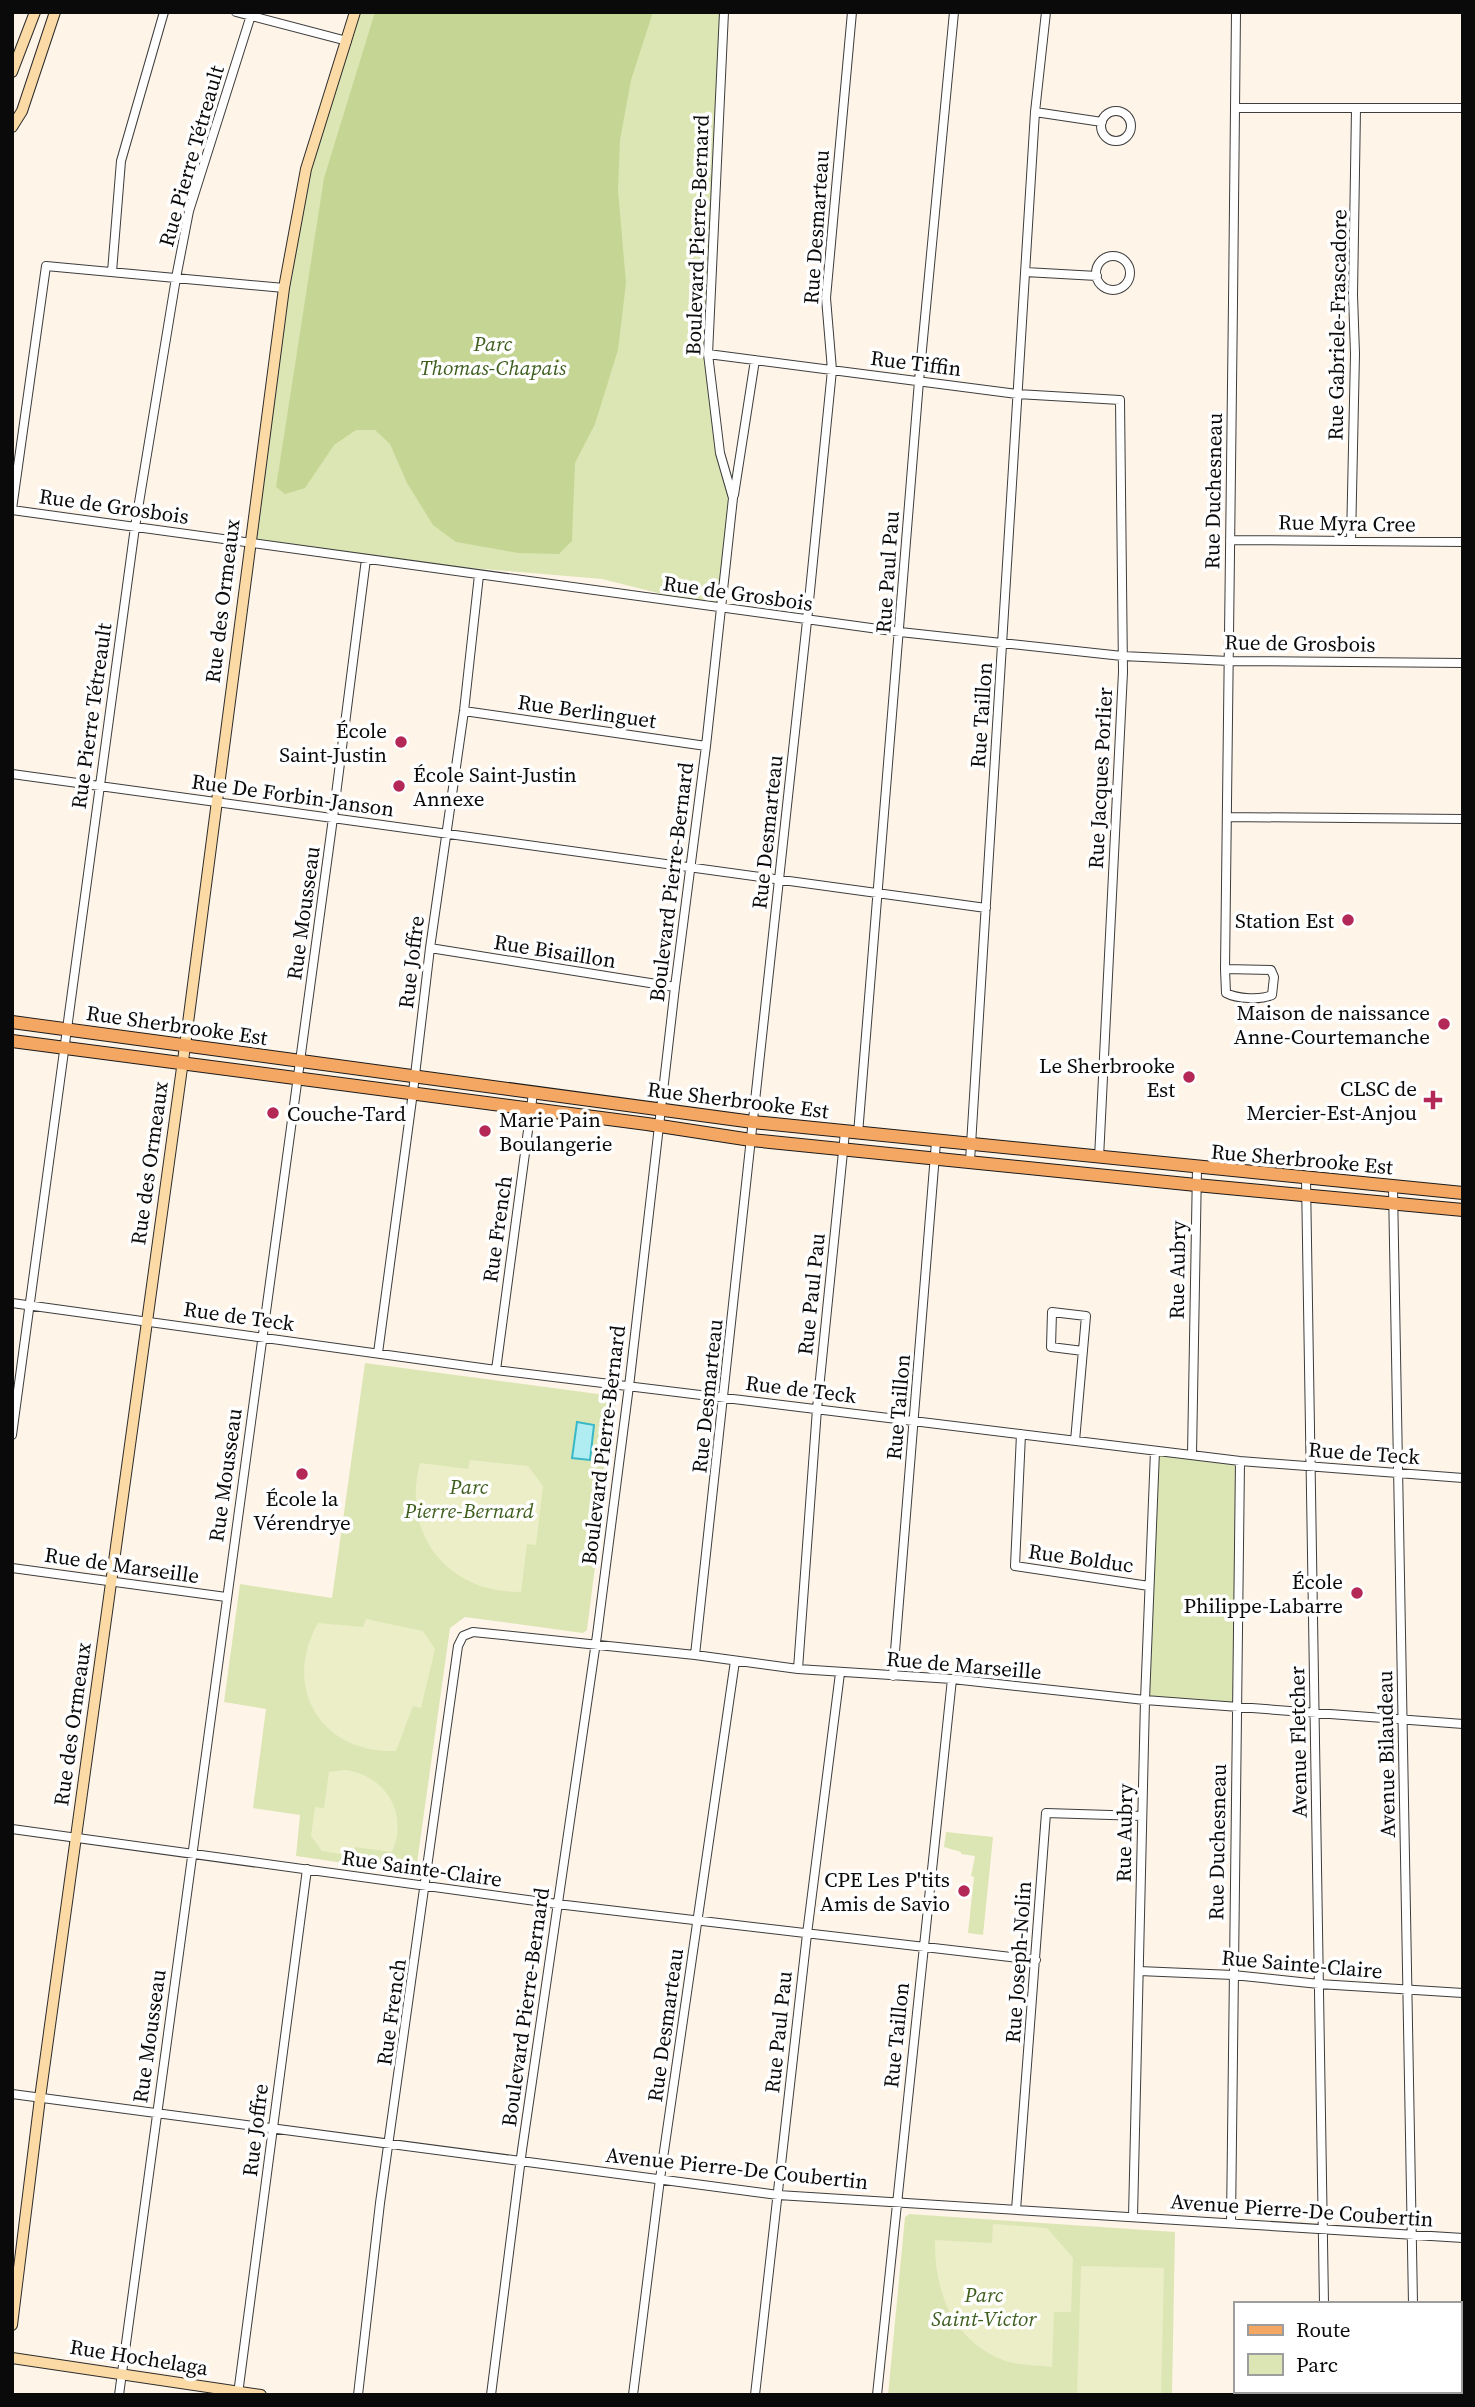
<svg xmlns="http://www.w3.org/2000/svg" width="1475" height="2407" font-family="'Source Serif 4',serif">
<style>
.green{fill:#dce6b4}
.forest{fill:#c5d694}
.pitch{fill:#ebeec6}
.water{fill:#afedf3;stroke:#39b8c7;stroke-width:2}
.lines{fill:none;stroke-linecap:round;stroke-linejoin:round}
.street-casing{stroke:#3d3d3d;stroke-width:10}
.secondary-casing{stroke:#2c2c2c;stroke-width:12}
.primary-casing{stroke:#1b1b1b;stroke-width:14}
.street{stroke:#fff;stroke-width:8}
.secondary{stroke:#fcdaa5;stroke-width:10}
.primary{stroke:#f4a763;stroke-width:12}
.poi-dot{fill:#b42857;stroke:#fff;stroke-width:2.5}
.labels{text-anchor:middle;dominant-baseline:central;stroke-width:7;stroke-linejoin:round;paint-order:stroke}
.street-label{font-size:21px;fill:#0a0a0a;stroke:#fff}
.park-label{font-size:21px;font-style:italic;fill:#3e5e1e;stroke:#fff}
.poi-label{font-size:21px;fill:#0a0a0a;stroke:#fff;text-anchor:end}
</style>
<rect width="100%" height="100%" fill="#fef4e8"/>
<path class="green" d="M354,12H724L708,354L720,453L733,498L722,609L602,579L366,559L249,543L306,169Z
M365,1363L613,1396L616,1400L587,1630L583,1633L465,1617L450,1628L416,1870L412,1873L296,1856L300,1815L253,1808L266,1709L224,1702L240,1584L332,1598Z
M1155,1451L1240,1461L1237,1707L1145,1700Z
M946,1832L993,1837L983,1935L968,1933L974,1877L971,1876L975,1856L961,1854V1852L944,1847Z
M909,2214L1175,2232L1172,2395H888L905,2217Z"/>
<path class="forest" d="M375,12H653L631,80L620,140L618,190L626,283L618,350L595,424L575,463L572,541L559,554L518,553L456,542L433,525L407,483L390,444L375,430H356L334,445L305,488L285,494L276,487L324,178Z"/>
<path class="pitch" d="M470,1460L528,1466L543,1486L536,1545L527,1544L521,1592C448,1593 401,1535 420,1463L468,1469Z
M366,1619L423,1631L435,1649L421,1708L413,1706L396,1751C322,1754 281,1688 318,1623L363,1627Z
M345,1770C386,1775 409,1814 392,1852L355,1847L353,1856L322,1851L311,1836L315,1807L324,1808L329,1772Z
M993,2224L1047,2228L1073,2258L1071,2312H1054L1052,2367C1036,2365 1018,2366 1003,2360C952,2340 934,2290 935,2240L992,2243Z
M1081,2266L1164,2268L1161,2395H1077Z"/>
<path class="water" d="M577,1422L594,1425L590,1460L572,1458Z"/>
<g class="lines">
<g class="street-casing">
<path id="street" d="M236,12L347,41
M1235,108H1463
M1101 126a15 15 0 1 1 30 0a15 15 0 1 1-30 0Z
M1035,112L1102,122
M1096 273a17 17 0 1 1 34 0a17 17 0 1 1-34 0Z
M112,272L121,161L164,12
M1025,272L1097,276
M708,354L1017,394L1120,400L1123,672L1099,1158
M734,495L755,360
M12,509L46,266L284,288
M12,510L900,632L1122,656L1229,661L1463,663
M1230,540L1463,542
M1351,541L1355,354L1353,295L1356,109
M464,711L706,746
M12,774L986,908
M1227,817L1463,819
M430,948L675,987
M1225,969L1271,970L1274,977L1272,995C1261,1000 1237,999 1226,993L1225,969L1233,302L1236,12
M858,1134L919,381L954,12
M970,1161L1035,112L1046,12
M1306,1179L1324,2304
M1393,1187L1413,2304
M12,1303L496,1370L1240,1461L1463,1478
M378,1353L413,1092L430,948L464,711L479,575
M496,1370L533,1093
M1021,1434L1015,1566L1149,1586
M12,1435L135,527L176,278L189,211L252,12
M1075,1441L1086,1316L1052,1312L1051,1347L1083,1351
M1192,1455L1197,1168
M12,1568L226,1597
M695,1655L807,621L832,370L826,298L852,12
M798,1669L817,1409L845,1132
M893,1676L936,1142
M12,1829L557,1904L1036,1960
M1139,1971L1233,1975L1319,1984L1463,1993
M12,2094L778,2195L1463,2238
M1016,2210L1046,1813L1142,1816
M1133,2217L1145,1700L1155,1451
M1231,2223L1240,1461
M1327,2391V2395
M1415,2391V2395
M238,2394L307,1869
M119,2395L333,818L366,559
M358,2395L380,2203L458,1646L463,1636L473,1632L695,1655L798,1669L952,1679L1145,1700L1463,1724
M491,2395L522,2150L597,1635L630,1378L675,987L706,746L733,498L720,453L708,354L724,12
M633,2395L660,2179L735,1661
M755,2395L807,1934L840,1673
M877,2395L952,1679"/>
</g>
<g class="secondary-casing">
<path id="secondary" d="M12,72L35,12
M12,127L22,111L55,12
M12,2325L40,2098L185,1046L284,288L306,169L355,12
M12,2358L261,2395"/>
</g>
<g class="primary-casing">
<path id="primary" d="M12,1022L753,1122L1463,1193
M12,1041L647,1124L751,1140L1196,1185L1463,1210"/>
</g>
<use href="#street" class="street"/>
<use href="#secondary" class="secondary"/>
<use href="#primary" class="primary"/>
</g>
<g class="poi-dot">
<circle cx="401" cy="742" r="7"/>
<circle cx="399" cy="786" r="7"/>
<circle cx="1348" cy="920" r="7"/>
<circle cx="1444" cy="1024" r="7"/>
<circle cx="1189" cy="1077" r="7"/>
<path d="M1429.5 1089.5h7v7h7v7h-7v7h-7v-7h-7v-7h7z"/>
<circle cx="273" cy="1113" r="7"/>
<circle cx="485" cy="1131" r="7"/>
<circle cx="302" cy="1474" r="7"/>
<circle cx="1357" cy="1593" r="7"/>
<circle cx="964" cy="1891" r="7"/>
</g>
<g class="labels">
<g class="street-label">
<text transform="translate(191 156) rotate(-74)">Rue Pierre Tétreault</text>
<text transform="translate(816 227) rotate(-86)">Rue Desmarteau</text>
<text transform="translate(697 235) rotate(-88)">Boulevard Pierre-Bernard</text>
<text transform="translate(1337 325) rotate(-89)">Rue Gabriele-Frascadore</text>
<text transform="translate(916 363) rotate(7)">Rue Tiffin</text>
<text transform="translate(1213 491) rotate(-89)">Rue Duchesneau</text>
<text transform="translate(114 506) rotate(8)">Rue de Grosbois</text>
<text transform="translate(1347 523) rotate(1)">Rue Myra Cree</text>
<text transform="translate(887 572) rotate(-86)">Rue Paul Pau</text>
<text transform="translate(738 593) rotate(8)">Rue de Grosbois</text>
<text transform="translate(222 601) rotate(-83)">Rue des Ormeaux</text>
<text transform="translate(1300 643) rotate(1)">Rue de Grosbois</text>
<text transform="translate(587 711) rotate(8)">Rue Berlinguet</text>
<text transform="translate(981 715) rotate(-86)">Rue Taillon</text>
<text transform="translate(91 716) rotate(-82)">Rue Pierre Tétreault</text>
<text transform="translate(1100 778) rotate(-87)">Rue Jacques Porlier</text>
<text transform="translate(293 795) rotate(8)">Rue De Forbin-Janson</text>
<text transform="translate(767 832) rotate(-84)">Rue Desmarteau</text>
<text transform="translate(671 882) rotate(-83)">Boulevard Pierre-Bernard</text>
<text transform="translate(303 913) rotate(-82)">Rue Mousseau</text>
<text transform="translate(555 951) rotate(9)">Rue Bisaillon</text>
<text transform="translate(411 962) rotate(-83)">Rue Joffre</text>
<text transform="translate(177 1025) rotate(8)">Rue Sherbrooke Est</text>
<text transform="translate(738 1100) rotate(7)">Rue Sherbrooke Est</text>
<text transform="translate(1302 1159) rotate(5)">Rue Sherbrooke Est</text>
<text transform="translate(149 1163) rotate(-82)">Rue des Ormeaux</text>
<text transform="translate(497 1229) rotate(-82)">Rue French</text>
<text transform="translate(1177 1270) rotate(-89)">Rue Aubry</text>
<text transform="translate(811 1294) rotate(-84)">Rue Paul Pau</text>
<text transform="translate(239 1316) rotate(8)">Rue de Teck</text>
<text transform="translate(801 1389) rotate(7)">Rue de Teck</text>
<text transform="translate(707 1396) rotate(-84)">Rue Desmarteau</text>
<text transform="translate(898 1407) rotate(-85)">Rue Taillon</text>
<text transform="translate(603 1445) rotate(-83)">Boulevard Pierre-Bernard</text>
<text transform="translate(1364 1453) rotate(4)">Rue de Teck</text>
<text transform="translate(225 1475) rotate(-82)">Rue Mousseau</text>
<text transform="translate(1081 1558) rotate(8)">Rue Bolduc</text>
<text transform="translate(122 1565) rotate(8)">Rue de Marseille</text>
<text transform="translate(964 1665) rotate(5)">Rue de Marseille</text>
<text transform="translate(72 1724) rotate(-82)">Rue des Ormeaux</text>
<text transform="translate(1298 1742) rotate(-91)">Avenue Fletcher</text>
<text transform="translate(1386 1754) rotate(-91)">Avenue Bilaudeau</text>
<text transform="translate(1124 1833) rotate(-89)">Rue Aubry</text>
<text transform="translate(1217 1842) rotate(-89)">Rue Duchesneau</text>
<text transform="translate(422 1868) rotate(8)">Rue Sainte-Claire</text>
<text transform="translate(1018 1962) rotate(-86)">Rue Joseph-Nolin</text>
<text transform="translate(1302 1964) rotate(5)">Rue Sainte-Claire</text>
<text transform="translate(525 2007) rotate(-82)">Boulevard Pierre-Bernard</text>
<text transform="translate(391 2012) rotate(-82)">Rue French</text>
<text transform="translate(665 2025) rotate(-82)">Rue Desmarteau</text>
<text transform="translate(778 2032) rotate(-84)">Rue Paul Pau</text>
<text transform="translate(896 2035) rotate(-84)">Rue Taillon</text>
<text transform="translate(149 2036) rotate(-82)">Rue Mousseau</text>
<text transform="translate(255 2130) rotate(-83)">Rue Joffre</text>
<text transform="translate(737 2168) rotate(6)">Avenue Pierre-De Coubertin</text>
<text transform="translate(1302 2210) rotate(4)">Avenue Pierre-De Coubertin</text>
<text transform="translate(139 2357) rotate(9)">Rue Hochelaga</text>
</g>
<g class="park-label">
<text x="493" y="343">Parc<tspan x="493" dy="24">Thomas-Chapais</tspan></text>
<text x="469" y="1486">Parc<tspan x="469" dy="24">Pierre-Bernard</tspan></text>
<text x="984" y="2294">Parc<tspan x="984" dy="24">Saint-Victor</tspan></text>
</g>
<g class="poi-label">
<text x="387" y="730">École<tspan x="387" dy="24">Saint-Justin</tspan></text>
<text x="413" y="774" text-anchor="start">École Saint-Justin<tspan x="413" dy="24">Annexe</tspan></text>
<text x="1334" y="920">Station Est</text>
<text x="1430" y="1012">Maison de naissance<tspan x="1430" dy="24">Anne-Courtemanche</tspan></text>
<text x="1175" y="1065">Le Sherbrooke<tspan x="1175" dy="24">Est</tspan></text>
<text x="1417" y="1088">CLSC de<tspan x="1417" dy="24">Mercier-Est-Anjou</tspan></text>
<text x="287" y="1113" text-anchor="start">Couche-Tard</text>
<text x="499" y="1119" text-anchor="start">Marie Pain<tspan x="499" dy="24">Boulangerie</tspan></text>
<text x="302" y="1498" text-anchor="middle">École la<tspan x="302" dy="24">Vérendrye</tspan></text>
<text x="1343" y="1581">École<tspan x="1343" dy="24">Philippe-Labarre</tspan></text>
<text x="950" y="1879">CPE Les P'tits<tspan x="950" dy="24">Amis de Savio</tspan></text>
</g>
</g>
<rect width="1475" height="2407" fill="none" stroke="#0a0a0a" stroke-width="28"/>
<rect x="1234" y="2302" width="228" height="91" fill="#ffffff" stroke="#9d9d9d" stroke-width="2"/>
<rect x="1248" y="2325" width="35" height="10" fill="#f4a763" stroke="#9d9d9d" stroke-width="2"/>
<text x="1296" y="2337" font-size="21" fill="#0a0a0a">Route</text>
<rect x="1248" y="2354" width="35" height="21" fill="#dce6b4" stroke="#9d9d9d" stroke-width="2"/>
<text x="1296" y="2372" font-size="21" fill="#0a0a0a">Parc</text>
</svg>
